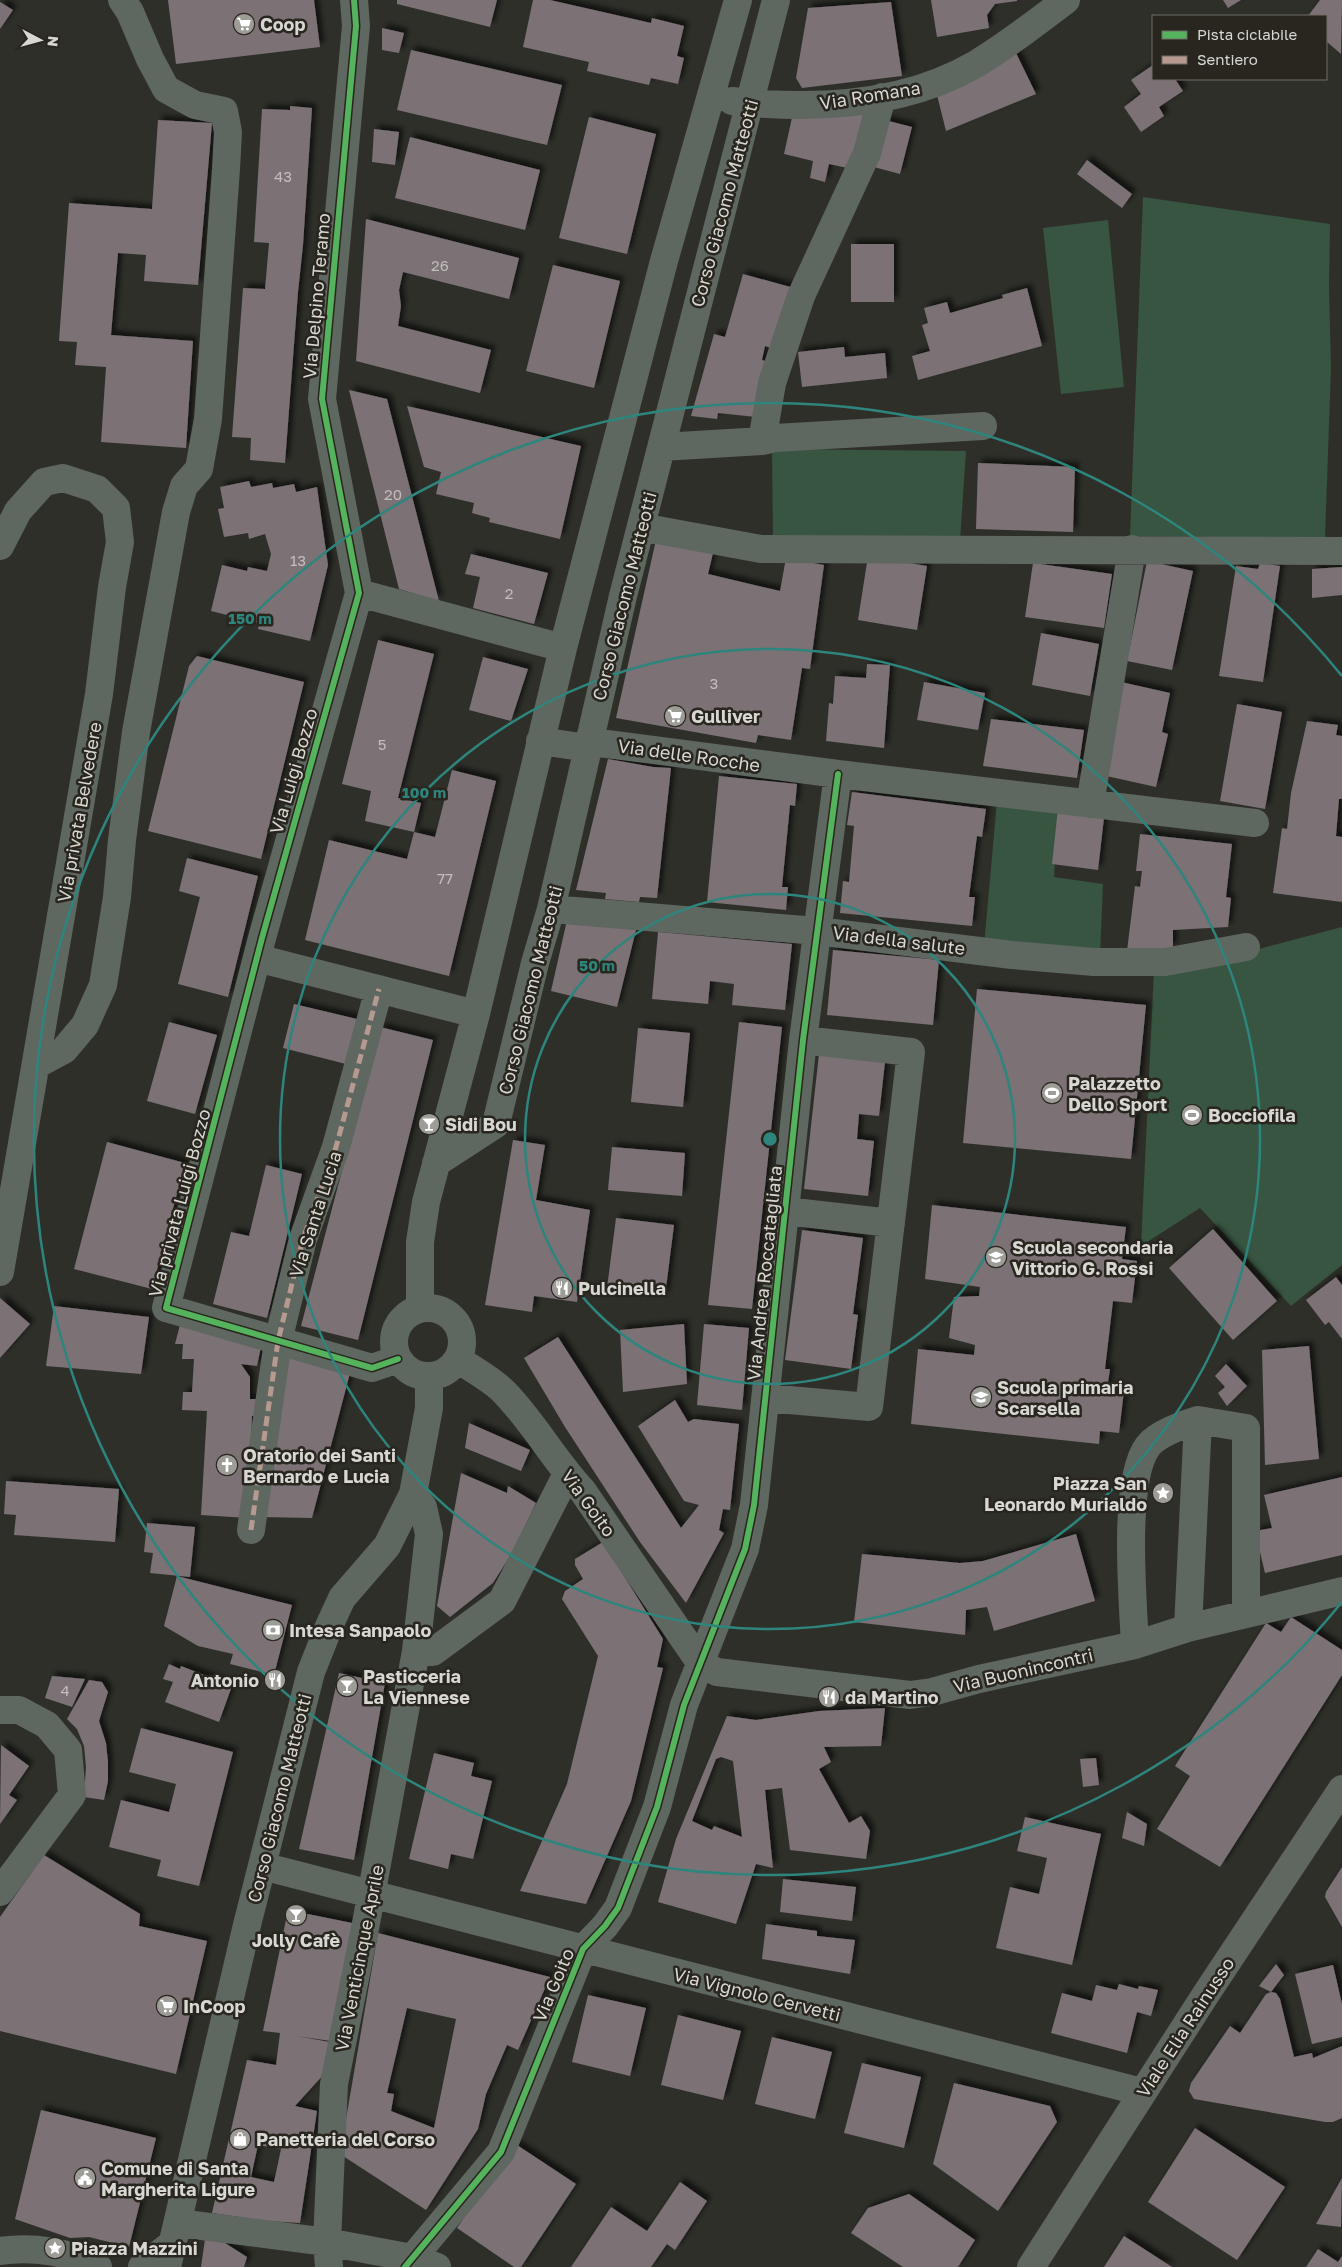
<svg xmlns="http://www.w3.org/2000/svg" width="1342" height="2267" font-family="'Golos Text',sans-serif">
<style>
.green{fill:#375540}
.building{fill:#7b7175;fill-rule:evenodd;filter:url(#shadow)}
.lines{fill:none;stroke-linecap:round;stroke-linejoin:round}
.minor{stroke:#5f6761;stroke-width:28}
.major{stroke:#606660;stroke-width:28}
.quiet{stroke:#b69a8f;stroke-width:5;stroke-dasharray:10 5;stroke-linecap:butt}
.cycleway-casing{stroke:#28261e;stroke-width:9}
.cycleway{stroke:#56b35d;stroke-width:6}
.ring{fill:none;stroke:#2d857d;stroke-width:2.5}
.labels{text-anchor:middle;dominant-baseline:central;stroke-width:5;stroke-linejoin:round;paint-order:stroke}
.number-label{font-size:15px;fill:#c1bebb}
.poi-label{font-size:18px;font-weight:bold;fill:#d8d7d2;stroke:#28261e;text-anchor:start}
.street-label{font-size:18px;fill:#d8d7d2;stroke:#28261e}
.centre{fill:#2d857d;stroke:#28261e;stroke-width:2.5}
.ring-label{font-size:15px;text-anchor:middle;font-weight:bold;fill:#2d857d;stroke:#28261e;stroke-width:5;stroke-linejoin:round;paint-order:stroke}
</style>
<defs>
<filter id="shadow"><feDropShadow dx="4.5" dy="-4.5" stdDeviation="2.5" flood-color="#0009"/></filter>
</defs>
<rect width="100%" height="100%" fill="#2f2f2a"/>
<path class="green" d="M1143,197L1330,224L1329,288L1331,368L1325,538L1130,536Z
M1108,220L1124,387L1061,394L1043,228Z
M772,449L966,451L960,541L773,539Z
M997,801L1058,808L1054,877L1103,884L1100,956L984,946Z
M1342,927V1265L1291,1306L1200,1208L1141,1246L1154,970L1255,950Z"/>
<path class="building" d="M168,0H314L320,47L176,64Z
M397,0H497L490,27L397,4Z
M533,0H550L651,23L652,18L684,26L677,56L684,58L678,84L651,78L649,85L587,71L589,62L523,47Z
M931,0H1017V1L995,4L987,15L989,28L937,37Z
M1223,0H1241L1228,8Z
M1320,0H1342L1341,54L1326,41V16H1308Z
M0,2L13,10L0,29Z
M891,2L902,76L802,88L796,78L808,8Z
M382,28L404,33L399,53L382,50Z
M411,50L562,85L547,145L397,110Z
M1016,53L1036,94L946,131L936,91Z
M1153,65V79H1175L1183,91L1159,107L1164,116L1141,132L1124,107L1141,94L1131,80Z
M290,106L312,108L303,245L298,292L285,463L250,460L251,438L232,437L243,288L265,289L269,243L254,242L262,109L290,110Z
M867,110L852,169L829,164L825,182L810,178L813,161L784,154L793,113Z
M589,117L656,134L627,254L559,238Z
M881,119L912,127L900,174L870,166Z
M158,120L212,123L198,285L144,281L146,255L118,253L111,335L193,341L186,448L101,442L106,367L75,365L77,342L59,341L69,203L152,209Z
M374,129L399,132L395,165L372,162Z
M410,137L540,170L525,230L395,198Z
M1087,160L1132,194L1122,208L1077,174Z
M366,219L519,258L509,299L403,272L399,290L401,306L398,326L491,350L480,393L356,361Z
M851,244H894V302H851Z
M553,265L620,281L594,388L526,371Z
M743,274L794,288L777,350L765,346L762,360L771,363L756,417L718,413L717,419L691,416L714,334L725,337Z
M1027,288L1042,346L918,380L912,356L930,351L922,325L928,323L924,308L947,302L950,313L1003,298L1002,295Z
M844,347L845,357L885,353L887,378L802,387L798,352Z
M349,390L387,399L439,601L399,589Z
M407,406L581,446L560,539L489,522L490,518L472,513L474,503L436,494L441,472L424,467Z
M978,463L1075,467L1073,532L976,529Z
M249,481L251,487L272,483L273,488L294,484L296,492L317,487L328,565L310,641L258,629L259,623L211,611L222,565L247,571L248,567L267,571L271,554L265,534L249,539L248,533L224,537L218,509L224,508L220,487Z
M656,540L713,553L708,574L780,591L786,558L824,565L810,669L802,668L791,740L758,735L756,743L616,718Z
M471,554L548,573L534,624L473,608L480,577L465,574Z
M868,556L927,566L917,630L858,620Z
M1147,561L1193,571L1172,670L1127,661Z
M1033,563L1112,574L1104,628L1025,617Z
M1260,563L1280,566L1263,682L1219,676L1236,566L1258,569Z
M1342,567V595L1312,598V569Z
M1041,633L1099,644L1090,696L1032,685Z
M378,640L434,654L398,798L421,803L414,832L365,821L371,791L342,784Z
M197,656L304,682L261,859L148,831L189,666Z
M483,657L528,669L511,721L469,710Z
M867,664L890,665L884,748L826,741L829,703L833,704L835,676L866,678Z
M924,682L985,693L978,730L917,720Z
M1121,682L1170,693L1162,732L1168,734L1156,787L1102,775Z
M1237,704L1282,712L1265,809L1220,801Z
M991,719L1084,730L1077,778L983,766Z
M1307,721L1338,725L1336,735L1342,736V799H1339L1336,836L1342,837V902L1273,893L1282,828L1287,829L1291,793Z
M608,759L653,767L671,768L657,898L640,897L639,902L605,899L606,893L576,890Z
M452,770L496,781L449,976L305,940L329,840L407,859L414,832L435,837Z
M719,776L797,784L795,806L790,805L782,887H788L786,910L707,902Z
M852,792L986,809L982,837L977,836L969,897H975L972,926L840,913L843,881L849,882L854,826L847,825Z
M1058,808L1105,809L1098,870L1052,864Z
M1140,834L1232,844L1226,897L1231,898L1228,927L1173,930V948L1127,951L1135,886L1140,887L1142,871H1136Z
M187,858L258,876L228,997L178,984L200,897L179,891Z
M567,920L636,930L617,1007L551,991Z
M658,932L792,944L785,1010L732,1005L734,984L710,981L708,1004L652,999Z
M833,950L939,960L933,1025L827,1015Z
M977,989L1146,1005L1131,1159L963,1143Z
M294,1004L357,1019L346,1064L283,1048Z
M169,1022L217,1035L195,1114L147,1101Z
M739,1022L782,1027L752,1309L708,1305Z
M380,1027L433,1040L358,1340L301,1326Z
M638,1028L690,1033L683,1107L631,1102Z
M819,1054L885,1062L879,1116L859,1114L857,1139L874,1141L868,1196L804,1189Z
M513,1140L545,1145L536,1200L590,1210L577,1302L534,1296L532,1312L485,1305Z
M107,1142L185,1163L152,1289L74,1269Z
M612,1147L685,1153L682,1196L608,1190Z
M266,1165L302,1174L267,1318L213,1304L231,1232L249,1236Z
M932,1205L1126,1227L1122,1259L1137,1261L1132,1303L1113,1301L1105,1369H1110L1107,1389L1124,1391L1119,1433L1100,1431L1099,1444L911,1424L918,1349L974,1355L975,1345L949,1338L954,1297L979,1296L980,1287L925,1279Z
M616,1218L674,1225L665,1296L607,1288Z
M1213,1229L1277,1301L1233,1340L1169,1268Z
M802,1230L863,1238L853,1314L858,1315L851,1369L785,1360Z
M1336,1277L1342,1285V1339L1329,1322L1325,1325L1306,1300Z
M0,1298L30,1324L0,1358Z
M54,1306L149,1317L141,1374L46,1366Z
M181,1321L262,1342L257,1366L241,1364L250,1377V1399H259V1416H252L248,1518L201,1515L207,1411L182,1410L183,1392H192L194,1359H182L183,1344H175Z
M684,1324L687,1384L623,1392L620,1330Z
M704,1324L749,1328L742,1410L697,1405Z
M558,1337L681,1528L699,1505L684,1501L638,1426L675,1400L688,1422L694,1419L739,1424L730,1510L723,1509L719,1530L724,1533L686,1603L640,1542L565,1427L524,1358Z
M1309,1346L1319,1459L1265,1465L1262,1350Z
M288,1356L350,1373L312,1518L261,1517Z
M1226,1364L1247,1386L1227,1406L1218,1393L1225,1387L1215,1376Z
M469,1423L530,1450L521,1471L465,1448Z
M461,1473L507,1493L508,1486L536,1503L512,1553L493,1583L450,1617L437,1606Z
M1342,1477V1555L1265,1573L1255,1531L1272,1528L1264,1495Z
M6,1481L119,1489L115,1542L14,1535L16,1515L4,1514Z
M147,1523L195,1527L190,1577L150,1573L153,1553L144,1552Z
M1076,1534L1095,1601L994,1631L987,1607L966,1610L965,1635L854,1622L862,1554L960,1563L983,1561Z
M603,1542L663,1639L657,1667L663,1668L631,1801L586,1904L520,1891L567,1784L598,1656L562,1599L565,1591L583,1579L575,1565V1559Z
M177,1576L292,1605L274,1675L230,1664L233,1654L198,1646L164,1626Z
M1291,1617L1342,1650V1675L1220,1867L1157,1829L1190,1776L1175,1766L1266,1623L1281,1632Z
M169,1664L180,1669L181,1666L232,1686L219,1722L165,1702L173,1682L163,1679Z
M339,1673L385,1683L354,1860L299,1849Z
M52,1676L85,1679L72,1707L45,1698Z
M89,1680L102,1682L108,1692L99,1721L106,1743L108,1762V1781L104,1800L84,1797L86,1767L84,1746L77,1729L67,1719Z
M885,1708L881,1746L824,1747L831,1762L819,1769L849,1823L861,1816L870,1831L866,1859L790,1850L782,1788L765,1790L773,1868L756,1864L736,1924L658,1902L676,1839L727,1716L756,1720L819,1711ZM721,1757L733,1761L742,1837L714,1826L712,1830L692,1821L716,1759Z
M141,1728L233,1752L199,1886L157,1876L161,1860L109,1847L121,1800L169,1812L176,1784L129,1772Z
M1,1745L29,1766L9,1795L17,1800L0,1824Z
M434,1753L474,1763L471,1776L492,1781L473,1859L451,1854L448,1869L409,1859Z
M1096,1758L1099,1785L1083,1787L1080,1759Z
M1127,1812L1147,1824L1144,1846L1122,1838Z
M1025,1817L1101,1834L1072,1965L996,1948L1010,1887L1039,1894L1047,1858L1017,1851Z
M44,1855L140,1914L139,1926L207,1941L176,2074L0,2031V1917Z
M1342,1867V1927L1325,1897L1326,1892Z
M783,1879L856,1887L852,1921L780,1912Z
M288,1910L357,1924L338,2042L296,2036L330,2042L325,2073L295,2106L317,2111L300,2223L267,2221L212,2213L247,2060L276,2065L280,2033L263,2031ZM258,2145L281,2149L274,2182L251,2177Z
M766,1924L817,1931V1936L855,1940L850,1974L762,1959Z
M378,1933L550,1977L518,2050L507,2045L486,2094L478,2129L426,2210L340,2154ZM407,2008L456,2019L434,2128L391,2111L394,2094L387,2093Z
M1276,1964L1284,1975L1271,1992L1259,1986Z
M1333,1965L1342,2004V2037L1312,2044L1295,1974Z
M1119,1984L1138,1989L1139,1986L1158,1990L1151,2016L1137,2012L1127,2053L1051,2033L1062,1993L1092,2001L1096,1985L1117,1990Z
M1271,1992L1276,1993L1280,1999L1294,2057L1312,2053L1313,2058L1342,2046V2118L1333,2122H1325L1194,2099L1189,2091L1191,2083L1230,2026L1240,2033L1266,1994Z
M588,1995L646,2008L630,2076L572,2062Z
M678,2015L741,2031L723,2100L661,2085Z
M772,2037L832,2052L815,2119L755,2104Z
M862,2063L921,2077L904,2148L844,2133Z
M954,2083L1050,2106L1057,2122L998,2211L933,2164Z
M41,2110L156,2138L129,2247L89,2237L70,2238L15,2219Z
M1195,2128L1285,2187L1237,2260L1148,2202Z
M514,2143L576,2184L521,2267H514L457,2228Z
M1342,2178L1341,2227L1316,2224Z
M680,2182L707,2201L675,2250L667,2244L651,2267H571L611,2207L647,2231Z
M909,2194L975,2240L958,2267H903L851,2233L868,2208Z
M1124,2236L1172,2267H1104Z
M205,2239L225,2243L247,2257L244,2267H201Z
M1318,2249L1338,2262L1342,2256V2267H1306Z"/>
<g class="lines">
<path class="minor" d="M354,0L356,26L322,399L359,593L262,938L166,1308L372,1368L398,1359
M732,101C813,110 904,106 976,64C1008,45 1037,22 1066,0
M762,441L772,383L801,296L867,153L882,97
M662,447L762,441L775,438L983,426
M641,527L761,549L1342,551
M0,546L18,511L44,482L63,478L97,489L116,508L120,542L112,587L99,694L0,1272
M359,593L563,648
M540,741L588,748L596,743L607,744L838,774L1255,823
M1090,804L1132,549
M551,909L817,931L1012,955L1094,962H1165L1246,947
M257,958L476,1014
M36,1065L64,1050L85,1025L103,985L117,897L122,840L136,732L176,512L184,486L199,469L208,419L226,169L228,132L224,111L195,105L166,89L150,59L130,12L122,0
M436,1163L496,1124L535,963L551,909L623,596L776,0
M785,1211L891,1223
M394 1342a34 34 0 1 1 68 0a34 34 0 1 1-68 0Z
M420,1308V1242L426,1202L476,1014L563,648L664,261L738,0
M458,1359C473,1370 493,1380 505,1393C534,1423 554,1460 582,1490L701,1664L717,1672L910,1695L932,1692L979,1679L1135,1645L1188,1628L1342,1591
M766,1398L869,1407L911,1052L803,1040
M251,1530L278,1341L303,1239L336,1147L379,989
M1188,1628L1198,1420L1246,1428V1614
M1135,1645C1133,1601 1122,1480 1148,1446C1157,1434 1184,1424 1198,1420
M416,1651L433,1652L502,1601L567,1474
M0,1710H19L47,1725L68,1750L72,1795L0,1892
M262,1866L1142,2092
M178,2223L327,2242L412,2258L437,2267
M0,2251C33,2246 69,2252 98,2267
M142,2267L173,2243
M167,2267L247,1925L311,1672L330,1624L342,1598L387,1546L413,1494L429,1408V1377
M329,2267L327,2242L334,2084L367,1918L416,1651L429,1534L423,1507L413,1494
M405,2267L501,2152L583,1949L605,1926L618,1908L657,1807L684,1705L745,1549L754,1505L803,1040L838,774"/>
<path class="major" d="M1031,2267L1206,1994L1342,1789"/>
<path class="quiet" d="M251,1530L278,1341L303,1239L336,1147L379,989"/>
<g class="cycleway-casing">
<path id="cycleway" d="M354,0L356,26L322,399L359,593L262,938L166,1308L372,1368L398,1359
M405,2267L501,2152L583,1949L605,1926L618,1908L657,1807L684,1705L745,1549L754,1505L803,1040L838,774"/>
</g>
<use href="#cycleway" class="cycleway"/>
</g>
<g class="ring">
<circle cx="770" cy="1139" r="245"/>
<circle cx="770" cy="1139" r="490"/>
<path d="M1342 1602A736 736 0 1 1 1342 676"/>
</g>
<defs>
<g id="supermarket-disc" transform="scale(1.125)"><circle r="9.5" fill="#9d9c97" stroke="#28261e"/><path d="M-6-5.5h2.5l.6 2H6L4.5 2H-2.5L-4.4-4H-6ZM-1.5 3.2a1.3 1.3 0 1 0 .1 0ZM3 3.2a1.3 1.3 0 1 0 .1 0Z" fill="#fff"/></g>
<g id="stadium-disc" transform="scale(1.125)"><circle r="9.5" fill="#9d9c97" stroke="#28261e"/><path d="M0-5a6.5 5 0 1 0 0 10a6.5 5 0 1 0 0-10ZM-3.5-1.8h7v3.6h-7Z" fill="#fff"/></g>
<g id="bar-disc" transform="scale(1.125)"><circle r="9.5" fill="#9d9c97" stroke="#28261e"/><path d="M-6-5H6L.8 .8V4.5H3.5V6h-7V4.5H-.8V.8Z" fill="#fff"/></g>
<g id="school-disc" transform="scale(1.125)"><circle r="9.5" fill="#9d9c97" stroke="#28261e"/><path d="M0-5L7-2L0 1L-7-2ZM-4 1L0 2.5L4 1V4Q0 6-4 4Z" fill="#fff"/></g>
<g id="restaurant-disc" transform="scale(1.125)"><circle r="9.5" fill="#9d9c97" stroke="#28261e"/><path d="M-5-6h1v4h1v-4h1v4h1v-4h1v5L-1.5 .5V6h-2V.5L-5-1ZM5-6V6H3V1.5H1.5Q1.5-4 5-6Z" fill="#fff"/></g>
<g id="church-disc" transform="scale(1.125)"><circle r="9.5" fill="#9d9c97" stroke="#28261e"/><path d="M-1.2-6h2.4v3.5h3.3v2.4h-3.3V6h-2.4V-.1h-3.3v-2.4h3.3Z" fill="#fff"/></g>
<g id="sight-disc" transform="scale(1.125)"><circle r="9.5" fill="#9d9c97" stroke="#28261e"/><path d="M0-6L1.8-2.2L6-1.7L2.9 1.2L3.7 5.4L0 3.3L-3.7 5.4L-2.9 1.2L-6-1.7L-1.8-2.2Z" fill="#fff"/></g>
<g id="bank-disc" transform="scale(1.125)"><circle r="9.5" fill="#9d9c97" stroke="#28261e"/><path d="M-6-4H6V4H-6ZM0-2.3a2.3 2.3 0 1 0 0 4.6a2.3 2.3 0 1 0 0-4.6Z" fill="#fff"/></g>
<g id="shop-disc" transform="scale(1.125)"><circle r="9.5" fill="#9d9c97" stroke="#28261e"/><path d="M-5-2.5h2.3a2.7 3.5 0 0 1 5.4 0H5L5.5 6h-11ZM-1.5-2.5h3a1.5 2.3 0 0 0-3 0Z" fill="#fff"/></g>
<g id="civic-disc" transform="scale(1.125)"><circle r="9.5" fill="#9d9c97" stroke="#28261e"/><path d="M-.6-6.5H3V-4.5H.6V-3L4-1V1h2V6H-6V1h2V-1L-.6-3ZM-1.2 2.5V6h2.4V2.5Z" fill="#fff"/></g>
</defs>
<g fill-rule="evenodd">
<use href="#supermarket-disc" x="244" y="24"/>
<use href="#supermarket-disc" x="675" y="716"/>
<use href="#stadium-disc" x="1052" y="1093"/>
<use href="#stadium-disc" x="1192" y="1115"/>
<use href="#bar-disc" x="429" y="1124"/>
<use href="#school-disc" x="996" y="1257"/>
<use href="#restaurant-disc" x="562" y="1288"/>
<use href="#school-disc" x="981" y="1397"/>
<use href="#church-disc" x="227" y="1465"/>
<use href="#sight-disc" x="1163" y="1493"/>
<use href="#bank-disc" x="273" y="1630"/>
<use href="#restaurant-disc" x="275" y="1680"/>
<use href="#bar-disc" x="347" y="1686"/>
<use href="#restaurant-disc" x="829" y="1697"/>
<use href="#bar-disc" x="296" y="1915"/>
<use href="#supermarket-disc" x="167" y="2006"/>
<use href="#shop-disc" x="240" y="2139"/>
<use href="#civic-disc" x="85" y="2178"/>
<use href="#sight-disc" x="55" y="2248"/>
</g>
<g class="labels">
<g class="number-label">
<text x="283" y="176">43</text>
<text x="440" y="265">26</text>
<text x="393" y="494">20</text>
<text x="298" y="560">13</text>
<text x="509" y="593">2</text>
<text x="714" y="683">3</text>
<text x="382" y="744">5</text>
<text x="445" y="878">77</text>
<text x="65" y="1690">4</text>
</g>
<g class="poi-label">
<text x="260" y="24">Coop</text>
<text x="691" y="716">Gulliver</text>
<text x="1068" y="1083">Palazzetto<tspan x="1068" dy="21">Dello Sport</tspan></text>
<text x="1208" y="1115">Bocciofila</text>
<text x="445" y="1124">Sidi Bou</text>
<text x="1012" y="1247">Scuola secondaria<tspan x="1012" dy="21">Vittorio G. Rossi</tspan></text>
<text x="578" y="1288">Pulcinella</text>
<text x="997" y="1387">Scuola primaria<tspan x="997" dy="21">Scarsella</tspan></text>
<text x="243" y="1455">Oratorio dei Santi<tspan x="243" dy="21">Bernardo e Lucia</tspan></text>
<text x="1147" y="1483" text-anchor="end">Piazza San<tspan x="1147" dy="21">Leonardo Murialdo</tspan></text>
<text x="289" y="1630">Intesa Sanpaolo</text>
<text x="363" y="1676">Pasticceria<tspan x="363" dy="21">La Viennese</tspan></text>
<text x="259" y="1680" text-anchor="end">Antonio</text>
<text x="845" y="1697">da Martino</text>
<text x="296" y="1940" text-anchor="middle">Jolly Cafè</text>
<text x="183" y="2006">InCoop</text>
<text x="256" y="2139">Panetteria del Corso</text>
<text x="101" y="2168">Comune di Santa<tspan x="101" dy="21">Margherita Ligure</tspan></text>
<text x="71" y="2248">Piazza Mazzini</text>
</g>
<g class="street-label">
<text transform="translate(870 95) rotate(-9)">Via Romana</text>
<text transform="translate(724 203) rotate(-75)">Corso Giacomo Matteotti</text>
<text transform="translate(316 296) rotate(-85)">Via Delpino Teramo</text>
<text transform="translate(624 596) rotate(-76)">Corso Giacomo Matteotti</text>
<text transform="translate(689 755) rotate(8)">Via delle Rocche</text>
<text transform="translate(293 771) rotate(-74)">Via Luigi Bozzo</text>
<text transform="translate(79 812) rotate(-80)">Via privata Belvedere</text>
<text transform="translate(899 940) rotate(7)">Via della salute</text>
<text transform="translate(530 990) rotate(-76)">Corso Giacomo Matteotti</text>
<text transform="translate(179 1203) rotate(-75)">Via privata Luigi Bozzo</text>
<text transform="translate(315 1214) rotate(-72)">Via Santa Lucia</text>
<text transform="translate(764 1273) rotate(-84)">Via Andrea Roccatagliata</text>
<text transform="translate(589 1503) rotate(54)">Via Goito</text>
<text transform="translate(1023 1670) rotate(-13)">Via Buonincontri</text>
<text transform="translate(279 1798) rotate(-76)">Corso Giacomo Matteotti</text>
<text transform="translate(359 1958) rotate(-79)">Via Venticinque Aprile</text>
<text transform="translate(553 1985) rotate(-67)">Via Goito</text>
<text transform="translate(757 1994) rotate(14)">Via Vignolo Cervetti</text>
<text transform="translate(1185 2027) rotate(-57)">Viale Elia Rainusso</text>
</g>
</g>
<circle cx="770" cy="1139" r="8" class="centre"/>
<g class="ring-label">
<text x="250" y="624">150 m</text>
<text x="424" y="798">100 m</text>
<text x="597" y="971">50 m</text>
</g>
<rect x="1152" y="15" width="175" height="65" fill="#28261e" stroke="#6e6d66"/>
<rect x="1162" y="31" width="25" height="8" fill="#56b35d" stroke="#6e6d66"/>
<text x="1197" y="40" font-size="15" fill="#d8d7d2">Pista ciclabile</text>
<rect x="1162" y="56" width="25" height="8" fill="#b69a8f" stroke="#6e6d66"/>
<text x="1197" y="65" font-size="15" fill="#d8d7d2">Sentiero</text>
<g transform="translate(40 40) rotate(96)" stroke="#28261e" stroke-width="4" paint-order="stroke">
<path d="M0-4L9 19L0 12L-9 19Z" fill="#d8d7d2"/>
<text y="-8" font-size="14" font-weight="bold" text-anchor="middle" fill="#d8d7d2">N</text>
</g>
</svg>
